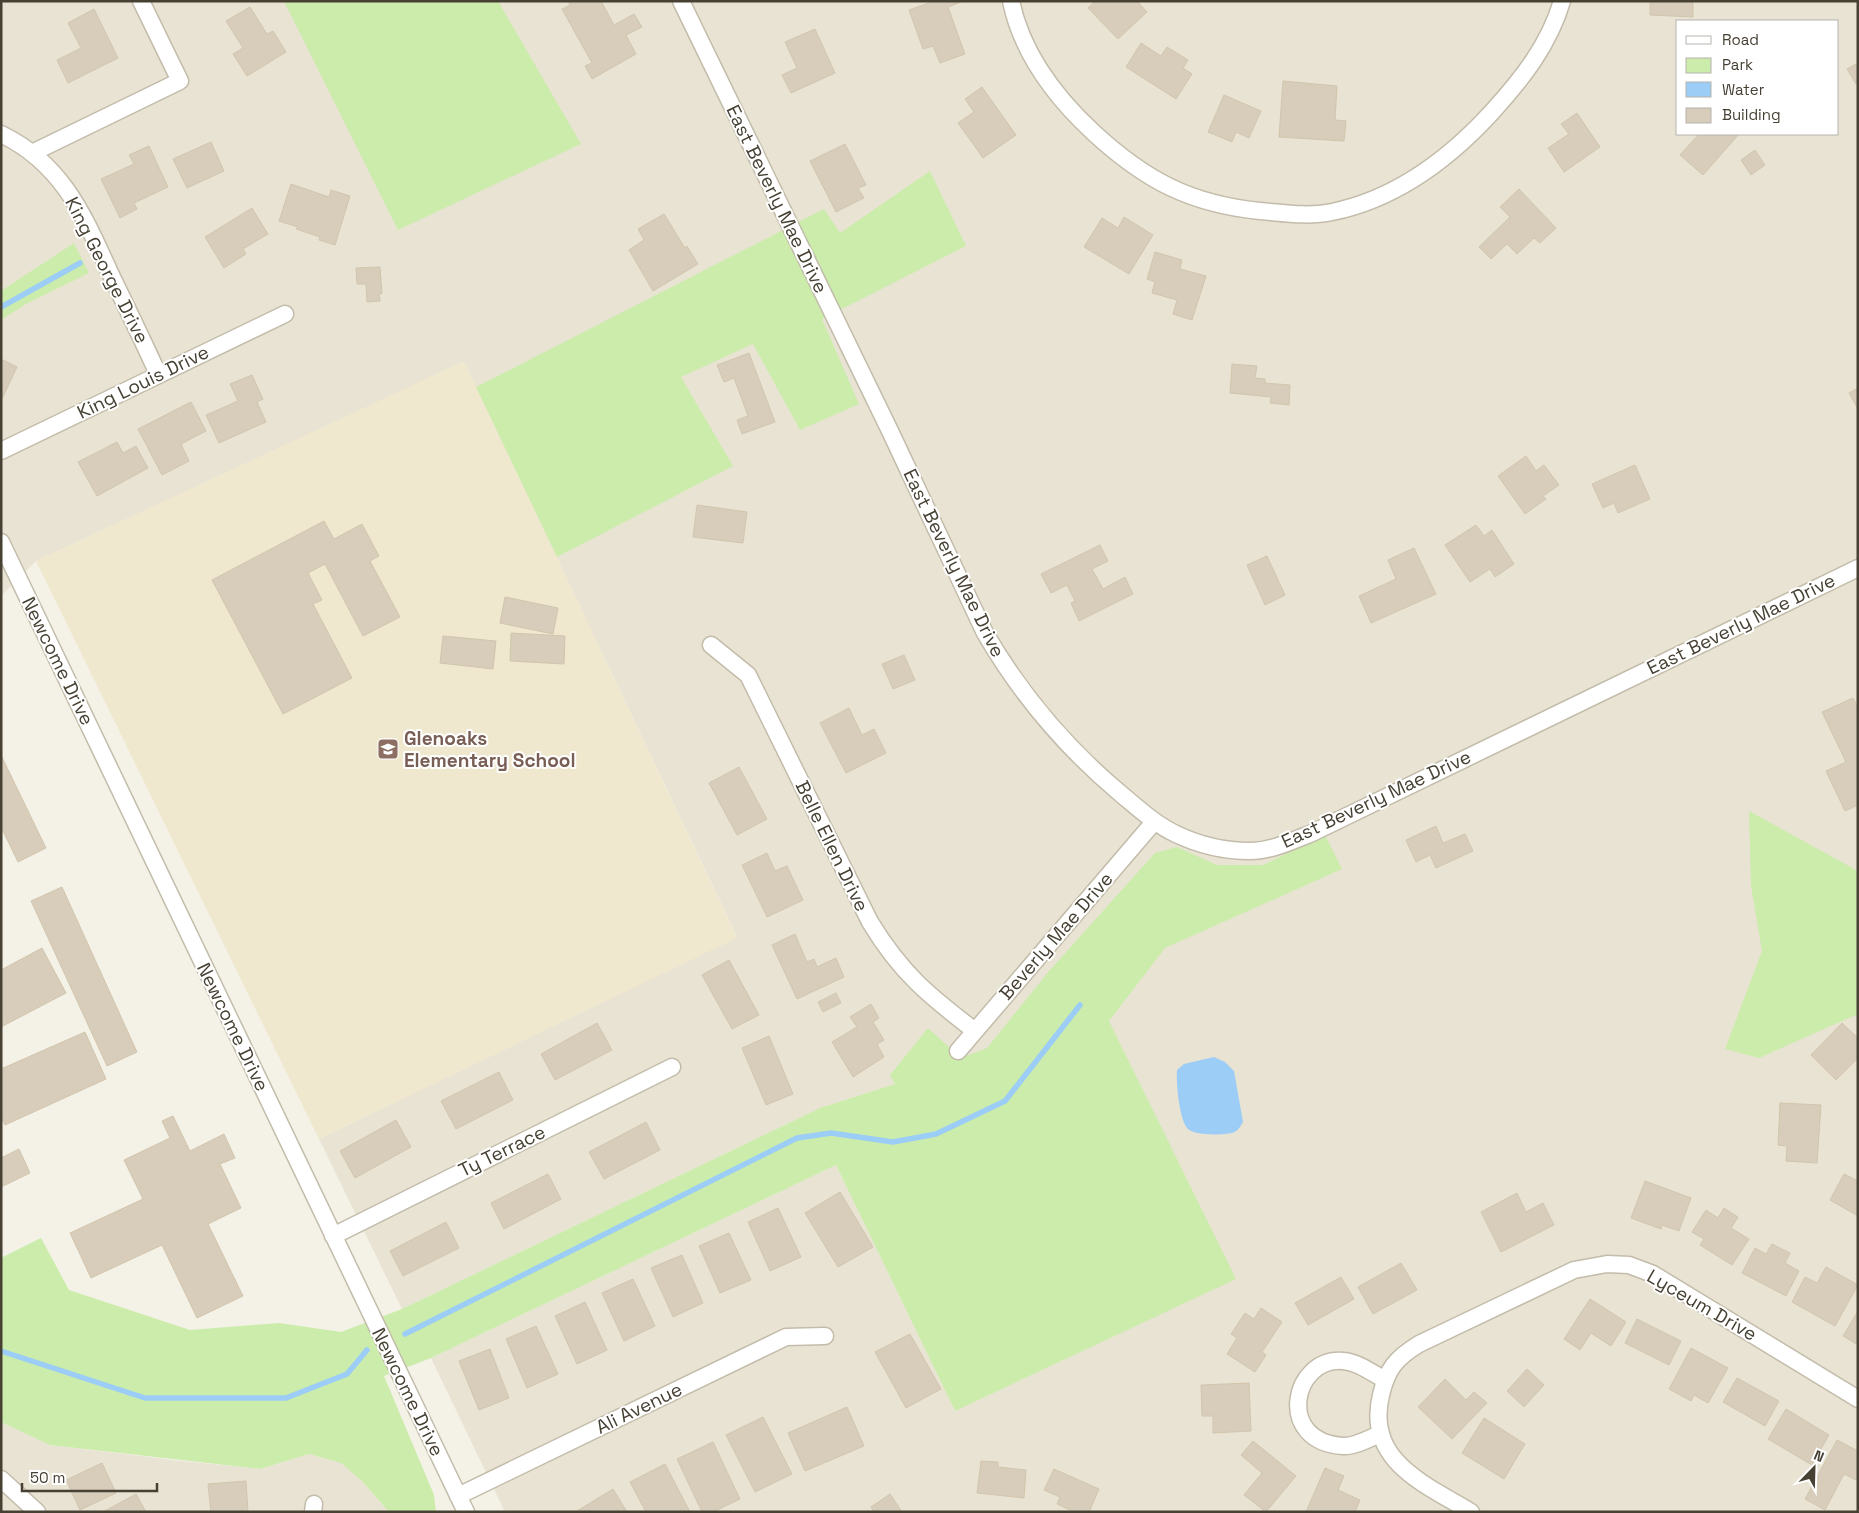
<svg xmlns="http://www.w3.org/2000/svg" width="1859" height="1513" font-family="'Space Grotesk',sans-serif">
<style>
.residential{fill:#e9e3d3;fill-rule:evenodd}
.education{fill:#efe7ce}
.green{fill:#cbecab}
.water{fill:#9ccdf6}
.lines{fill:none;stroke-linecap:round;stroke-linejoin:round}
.stream{stroke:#9ccdf6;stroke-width:5.5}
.building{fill:#d7cdba;stroke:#d2c5ad}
.minor-casing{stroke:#c3bcaa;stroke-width:19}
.minor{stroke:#fff;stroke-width:16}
.labels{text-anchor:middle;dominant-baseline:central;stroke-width:4;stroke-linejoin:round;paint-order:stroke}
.street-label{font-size:19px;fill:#474134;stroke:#fff}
.education-label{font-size:19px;font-weight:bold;fill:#785e54;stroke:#fff;text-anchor:start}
</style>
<rect width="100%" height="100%" fill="#f4f1e6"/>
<path class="residential" d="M1,1H1858V1512H505L431,1358L836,1165L955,1411L1236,1278L980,1057L820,1108L402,1309L319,1139L737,937L464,362L36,561L1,596ZM1678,21H1838V134H1678Z
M1,1422L50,1445L173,1460L260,1469L309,1454L341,1463L362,1481L389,1512H1Z"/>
<path class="education" d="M464,361L737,938L319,1139L36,561Z"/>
<path class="green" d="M284,1H498L581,144L398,230Z
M930,171L966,246L822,319L859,404L800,430L753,344L681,377L733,466L557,557L476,387L824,209L840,233Z
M74,243L89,273L26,304L1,320V291Z
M1749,811L1858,871V1014L1759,1058L1725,1049L1762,951L1751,886Z
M1325,835L1342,869L1165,948L1109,1021L1236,1279L955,1411L836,1165L431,1358L384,1376L434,1495L436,1512H389L362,1481L341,1463L309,1454L260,1469L50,1445L1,1422V1258L41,1238L69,1290L190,1330L279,1323L341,1332L402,1309L820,1108L895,1084L890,1075L928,1028L961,1058L987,1048L1050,970L1155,853L1177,847L1217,865H1263Z"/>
<path class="water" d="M1214,1057L1225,1062L1234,1071L1243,1122C1240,1127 1238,1131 1232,1133C1223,1135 1193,1136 1187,1128C1179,1117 1176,1083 1177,1070L1184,1064Z"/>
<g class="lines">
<path class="stream" d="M1,307L80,263
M405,1334L797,1138L831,1133L893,1142L936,1134L1005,1101L1080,1005
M1,1351L145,1398H286L347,1374L367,1350"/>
</g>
<path class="building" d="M568,1H601L614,25L634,14L642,27L626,35L636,54L592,79L585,66L592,63L562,9L570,5Z
M934,1L961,2L948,7L965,54L940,63L933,46L923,49L909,10Z
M1095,1H1137L1147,12L1118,39L1088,8Z
M1650,1H1693V17L1650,15Z
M250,7L267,34L273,31L286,52L247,76L233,54L243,48L226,21Z
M94,9L118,58L68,83L57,60L81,48L68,23Z
M815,29L835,73L791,93L782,75L797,68L785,42Z
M1141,43L1161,56L1167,47L1188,60L1183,68L1192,74L1176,99L1126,67Z
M1858,63V83L1856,84L1847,69Z
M1283,81L1337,86L1335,120L1346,121L1344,141L1279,137Z
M982,87L1016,135L983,158L958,123L974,112L965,99Z
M1224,95L1261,111L1249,138L1236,132L1232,142L1208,132Z
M1577,113L1600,147L1564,172L1548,148L1569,134L1561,124Z
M1699,134H1739L1703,175L1680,155Z
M211,142L224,171L187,188L173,159Z
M845,144L866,185L858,188L864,198L836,212L810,161Z
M149,146L168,187L134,203L137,209L120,218L101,179L134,164L129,155Z
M1755,150L1765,165L1751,175L1741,160Z
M291,184L329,197L331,190L350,196L335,245L319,240L320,237L296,229L298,227L279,221Z
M1519,189L1556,228L1540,243L1534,238L1517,254L1507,244L1491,259L1479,247L1510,217L1500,207Z
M252,208L268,234L243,249L246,254L224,268L205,237Z
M664,214L685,248L687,246L698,264L653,291L629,250L644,240L638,229Z
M1124,217L1153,235L1129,274L1084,247L1102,218L1118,228Z
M1155,252L1182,260L1180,269L1206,276L1192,320L1173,314L1177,300L1152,293L1155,282L1147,279Z
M380,267L382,294L379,293L380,301L367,302L366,284H357L356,268Z
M749,353L775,422L742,434L737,420L748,416L734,378L724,382L717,365Z
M1,359L17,367L1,401Z
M1232,364L1257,366L1255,378L1265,379V383L1290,385L1289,405L1270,403L1271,397L1230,393Z
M252,375L263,399L257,402L266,422L219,443L206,415L238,401L230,384Z
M1858,388V409L1849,393Z
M191,402L206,431L181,444L189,461L162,475L138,429Z
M117,442L123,453L136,446L148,468L97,496L78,462Z
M1526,456L1536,471L1544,465L1559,485L1543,496L1546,499L1525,514L1498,476Z
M1635,465L1650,499L1618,513L1614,503L1603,508L1592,484Z
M697,505L747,512L743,543L693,537Z
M324,521L334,539L362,524L379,556L370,561L400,617L363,636L325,564L308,573L322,600L313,604L352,678L283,714L212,580Z
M1476,525L1484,536L1492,530L1514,564L1495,577L1490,569L1470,582L1445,545Z
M1100,545L1108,561L1092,569L1103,589L1125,577L1133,594L1079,621L1071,603L1075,601L1067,585L1051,593L1041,574Z
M1414,548L1436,594L1371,623L1359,596L1396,579L1388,560Z
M1267,556L1285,595L1265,605L1247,565Z
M505,597L558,608L553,634L500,623Z
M511,633L565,636L564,664L510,661Z
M443,636L496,641L493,669L440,663Z
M904,655L915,680L893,689L882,664Z
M1853,698L1858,708V805L1845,811L1826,771L1846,762L1822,712Z
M849,708L862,735L874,729L886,753L846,773L820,723Z
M1,755L46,848L18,862L1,827Z
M739,767L767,819L737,835L709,783Z
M1436,826L1443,843L1465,834L1473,851L1436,868L1430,855L1416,862L1406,840Z
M767,853L775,871L787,866L803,900L767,917L742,865Z
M62,887L137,1052L107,1066L31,901Z
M795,934L807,962L814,959L817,967L836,958L844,977L797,999L772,945Z
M42,948L66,993L1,1027V970Z
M729,960L759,1015L732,1029L702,975Z
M836,993L841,1003L823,1012L818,1002Z
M871,1004L879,1018L873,1022L884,1040L877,1044L884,1057L853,1077L832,1042L857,1027L850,1017Z
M597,1023L612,1050L555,1080L541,1054Z
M1842,1023L1858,1038V1058L1836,1080L1811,1055Z
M85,1032L106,1079L5,1125L1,1117V1069Z
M769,1036L793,1094L766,1105L742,1048Z
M499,1072L513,1100L456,1129L441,1101Z
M1780,1103L1821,1105L1817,1163L1786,1161L1787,1146L1778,1145Z
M173,1116L190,1151L224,1134L235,1158L220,1164L241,1208L208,1224L243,1296L197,1318L162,1245L91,1278L70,1233L143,1199L124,1160L170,1138L162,1121Z
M396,1120L411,1147L355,1178L340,1151Z
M646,1122L660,1150L604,1179L589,1152Z
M19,1149L30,1173L1,1187V1158Z
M548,1174L561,1199L504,1229L491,1203Z
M1844,1174L1858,1181V1216L1830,1200Z
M1645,1181L1691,1198L1679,1231L1662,1225L1661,1229L1631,1218Z
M840,1192L873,1247L838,1267L805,1213Z
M1517,1193L1526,1212L1543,1203L1554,1225L1501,1252L1481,1212Z
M778,1208L801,1257L770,1271L748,1222Z
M1724,1208L1738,1217L1731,1228L1749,1239L1732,1265L1700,1245L1704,1239L1692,1232L1706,1210L1718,1218Z
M446,1222L459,1248L403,1276L390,1251Z
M729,1233L751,1280L720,1293L699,1246Z
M1772,1244L1790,1253L1785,1263L1799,1271L1786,1296L1742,1273L1755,1248L1766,1254Z
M682,1255L703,1303L673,1317L651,1268Z
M1401,1263L1417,1290L1373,1314L1358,1287Z
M1826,1267L1858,1285L1835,1326L1792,1302L1805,1277L1817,1283Z
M1341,1277L1354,1299L1308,1325L1295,1303Z
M633,1279L655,1326L624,1341L602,1293Z
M1590,1299L1626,1322L1611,1346L1591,1333L1580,1350L1564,1339Z
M585,1302L607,1350L577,1364L555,1316Z
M1261,1308L1282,1322L1262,1352L1266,1355L1255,1372L1227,1354L1237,1338L1231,1334L1245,1313L1254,1319Z
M1858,1311V1345L1843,1336Z
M1637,1319L1681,1341L1669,1365L1625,1343Z
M536,1326L558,1374L527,1388L506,1339Z
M910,1334L941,1389L906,1408L875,1352Z
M1691,1348L1728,1368L1708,1403L1694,1395L1691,1401L1669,1389Z
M490,1349L509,1398L479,1410L459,1361Z
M1527,1369L1544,1385L1524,1407L1507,1391Z
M1737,1378L1779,1401L1765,1426L1723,1402Z
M1445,1379L1466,1400L1474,1392L1487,1403L1452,1439L1418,1407Z
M1249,1383L1251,1431L1213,1433V1416H1202L1201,1385Z
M847,1407L864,1446L805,1471L788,1433Z
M1786,1409L1829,1435L1812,1465L1768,1439Z
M763,1417L792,1474L755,1492L726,1435Z
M1484,1418L1525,1444L1504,1479L1462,1453Z
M1837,1440L1858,1451V1481L1844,1474L1825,1510L1805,1499Z
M1253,1441L1296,1476L1266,1512L1244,1495L1262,1473L1241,1455Z
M713,1442L740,1499L713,1512H702L677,1459Z
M981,1461L998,1462V1467L1026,1470L1024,1498L977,1493Z
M102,1463L116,1493L80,1510L66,1480Z
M665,1464L690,1512H646L630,1482Z
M1325,1468L1344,1476L1338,1490L1360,1500L1355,1512H1306Z
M1054,1469L1099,1489L1089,1512H1075L1057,1504L1060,1497L1044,1490Z
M246,1481L248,1512H211L208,1484Z
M613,1489L627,1512H578L577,1511Z
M136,1494L146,1512H103Z
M890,1494L902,1512H874L871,1507Z"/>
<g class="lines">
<g class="minor-casing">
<path id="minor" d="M681,1L890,431L985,633C1021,695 1066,748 1121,794C1139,809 1155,824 1176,834C1199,845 1225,851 1250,851C1271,851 1292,841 1312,833L1858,568
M1011,1C1022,54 1055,97 1094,133C1145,180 1190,204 1260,211C1284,213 1308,217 1332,212C1396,199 1449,159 1492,112C1522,79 1549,45 1562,1
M1,134C63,164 84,216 111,275C127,308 143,341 158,374
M32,153L180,81L141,1
M1,451L285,314
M1,542L466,1512
M711,645L748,675L870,922C901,973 928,995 975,1031
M958,1051L1154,822
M333,1236L672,1067
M1380,1434C1370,1438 1354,1447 1343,1446C1275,1442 1292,1357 1343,1361C1358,1362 1372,1373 1385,1380
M1,1479L37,1512
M458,1496L786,1337L825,1336
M313,1512L314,1504
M1471,1512C1425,1484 1365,1461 1381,1395C1387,1369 1396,1358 1419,1344L1574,1270L1607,1264L1629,1265L1653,1274L1858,1399"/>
</g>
<use href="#minor" class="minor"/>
</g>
<defs>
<g id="school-square" transform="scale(1.125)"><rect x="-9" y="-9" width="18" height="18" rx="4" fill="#8d6e63" stroke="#fff"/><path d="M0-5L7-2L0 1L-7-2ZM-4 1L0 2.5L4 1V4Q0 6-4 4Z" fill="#fff"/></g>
</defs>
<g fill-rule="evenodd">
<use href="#school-square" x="388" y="749"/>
</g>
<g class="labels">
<g class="street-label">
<text transform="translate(777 199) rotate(64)">East Beverly Mae Drive</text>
<text transform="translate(107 270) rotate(63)">King George Drive</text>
<text transform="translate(143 382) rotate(-26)">King Louis Drive</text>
<text transform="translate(954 563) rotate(64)">East Beverly Mae Drive</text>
<text transform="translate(1741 624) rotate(-26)">East Beverly Mae Drive</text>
<text transform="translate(58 661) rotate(64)">Newcome Drive</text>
<text transform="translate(1376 799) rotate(-25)">East Beverly Mae Drive</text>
<text transform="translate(832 846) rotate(64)">Belle Ellen Drive</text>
<text transform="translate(1056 936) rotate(-49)">Beverly Mae Drive</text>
<text transform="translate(233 1027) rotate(64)">Newcome Drive</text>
<text transform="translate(502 1151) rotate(-26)">Ty Terrace</text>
<text transform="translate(1702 1305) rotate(30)">Lyceum Drive</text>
<text transform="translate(408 1392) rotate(64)">Newcome Drive</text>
<text transform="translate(639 1408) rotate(-26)">Ali Avenue</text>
</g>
<g class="education-label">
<text x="404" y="738">Glenoaks<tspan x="404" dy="22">Elementary School</tspan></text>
</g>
</g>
<rect width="1859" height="1513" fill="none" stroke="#474134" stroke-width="5"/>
<rect x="1676" y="20" width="162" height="115" fill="#ffffff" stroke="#b5b3ae"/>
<rect x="1686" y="36" width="25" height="8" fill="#ffffff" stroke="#b5b3ae"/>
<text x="1722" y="45" font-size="15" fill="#474134">Road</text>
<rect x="1686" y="58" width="25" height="15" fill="#cbecab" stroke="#b5b3ae"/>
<text x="1722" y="70" font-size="15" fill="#474134">Park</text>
<rect x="1686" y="82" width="25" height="15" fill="#9ccdf6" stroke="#b5b3ae"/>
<text x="1722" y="95" font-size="15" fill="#474134">Water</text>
<rect x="1686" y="108" width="25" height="15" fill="#d7cdba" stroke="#b5b3ae"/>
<text x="1722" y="120" font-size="15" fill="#474134">Building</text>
<g transform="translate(1814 1468) rotate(23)" stroke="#ffffff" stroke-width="4" paint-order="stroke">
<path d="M0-4L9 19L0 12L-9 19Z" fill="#474134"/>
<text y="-8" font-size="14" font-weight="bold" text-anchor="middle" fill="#474134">N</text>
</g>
<path d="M22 1483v8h135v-8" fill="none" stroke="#474134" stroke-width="2.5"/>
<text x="30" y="1483" font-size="15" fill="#474134" stroke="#ffffff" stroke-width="4" paint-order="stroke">50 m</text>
</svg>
